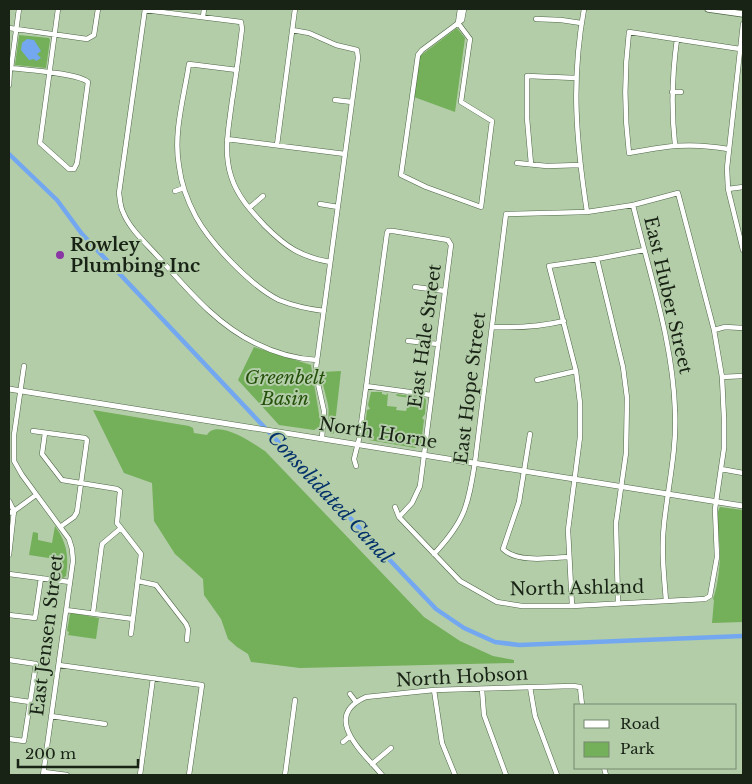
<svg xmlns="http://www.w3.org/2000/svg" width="752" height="784" font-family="'Libre Baskerville',serif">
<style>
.green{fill:#74af5a}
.water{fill:#73a8f1}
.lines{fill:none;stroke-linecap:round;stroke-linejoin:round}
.canal{stroke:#73a8f1;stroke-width:4.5}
.minor-casing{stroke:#4f6646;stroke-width:5.5}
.tertiary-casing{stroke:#4f6646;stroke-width:6}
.secondary-casing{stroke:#4f6646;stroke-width:7}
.minor{stroke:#fff;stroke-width:4.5}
.tertiary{stroke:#fff;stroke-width:5}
.secondary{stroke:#fff;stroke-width:5.5}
.poi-dot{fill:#8935a4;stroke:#b3cda9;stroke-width:2}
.labels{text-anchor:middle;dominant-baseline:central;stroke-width:4;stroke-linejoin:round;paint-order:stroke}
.poi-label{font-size:18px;font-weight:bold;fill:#192315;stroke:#b3cda9;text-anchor:start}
.street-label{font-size:18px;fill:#192315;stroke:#b3cda9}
.park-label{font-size:18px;font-style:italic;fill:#24500a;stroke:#b3cda9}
.water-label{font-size:19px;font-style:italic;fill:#04326a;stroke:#b3cda9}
</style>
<rect width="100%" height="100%" fill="#b3cda9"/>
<path class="green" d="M457,28L465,38L455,112L414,97L420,56Z
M19,35L49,38L50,40L46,68L15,65Z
M254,347L311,365L321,426L314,430L279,425L238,380Z
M341,371L334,433L332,434L330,433C326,425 330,414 328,405C326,394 322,384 321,372Z
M371,392H382V394L386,395L388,393L387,406L397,407L396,410L406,411L410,398L397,396L396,394L425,398L426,400L425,414L422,418L424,420L421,443L415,448L369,440V438L364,434L367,410L370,409L368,405Z
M93,410L189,426L193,428L194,433L207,435C217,418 254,444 265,451L424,617L460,641L493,656L514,660V663L300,668L251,662L248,654L237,647L228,639L221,619L204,595L203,579L175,554L154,521L152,483L124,473Z
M720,507L743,510V622L712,623L714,600L713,599C718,586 720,566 720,551C720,538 713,519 720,507Z
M55,526C67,543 69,556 66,576L63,578H57L58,573L61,572L62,560L29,555L33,532L38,533V540L52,543Z
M72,613L99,618L96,639L68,635L69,632L67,631L70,614Z"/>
<path class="water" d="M27,39L34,40L41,51L37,54L41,58L36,61L34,59L29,60L21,50L22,43Z"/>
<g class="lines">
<path class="canal" d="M9,154L57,200L82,234L436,609L464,628L495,642L519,645L743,636"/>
<g class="minor-casing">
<path id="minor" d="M19,9L11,68C28,70 77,73 88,82L77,163L74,169H69L40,143L58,9
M145,9L119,193C120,199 120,206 123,212C130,230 148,245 161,260C189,291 216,324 255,343C275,353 295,359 317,360
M460,9L458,23L470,39L461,102L492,121L481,207L426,187L401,175L418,55L422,50L453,27L462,20L464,9
M584,9C571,81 576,140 587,212
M145,10L241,22L242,29C239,53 236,77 232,101C229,126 223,151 231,176C237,196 251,211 265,226C286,247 301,257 330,262
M203,17L204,9
M536,19L561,20L581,23
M743,24L727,168L728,189L743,250
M9,28L87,39L94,35L98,9
M292,30L309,33L336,45L357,50L358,58L316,368L317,379L324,411L322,438
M237,70L189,64C184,97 173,133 179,166C181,183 188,202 196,217C211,244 251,286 279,300C294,306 308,309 324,311
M9,85L10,68
M672,92H681
M335,100L352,102
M227,139L345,154
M277,145L295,9
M675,145C671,109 672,75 677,39
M728,149C689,142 667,146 629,153C624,112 624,73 629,32L740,49
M517,163L547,166L580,165
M531,164L527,118V76L576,78
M728,189L743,187
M175,191L184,188
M320,204L338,207
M633,205C649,273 673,341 675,411C677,449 668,486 664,524C661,550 664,575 666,601
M249,208L263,196
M597,259L623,367L627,398L626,453L616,523L618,602
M415,287L445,291
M492,327C517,328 539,327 564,321
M714,330L725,327L743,328
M408,341L438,344
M24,366L14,435V461L22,475L69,539L72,549L73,561L43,775
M722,377L743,376
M537,380L576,371
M366,386L431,395
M33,431L85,438L87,440L77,512L74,517L60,527
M45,433L42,454L62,480L117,489L120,491L117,523L141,554L131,634
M530,434L519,502L503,549C517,563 550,558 568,557
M356,466L354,459L359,439L387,233L388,231H393L448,240L451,245L420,486L412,503L399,517
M721,469L743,473
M9,501L14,511L9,555
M395,507L399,517L460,581L497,602L522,606H572L705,599L710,596L717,557L715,509L724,448V419L722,377L714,330L678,193L633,205L587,212L506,214L475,462C468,506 465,521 434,554
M9,513L14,511L36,495
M9,574L70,582
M138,581L156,585L186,624L188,629L187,640
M572,606L568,530L580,437V403L576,371L549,266L597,259L644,250
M66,610L133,619
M93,613L102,544L121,528
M9,615L35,618L41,578
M9,660L36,664L24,741L9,739
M59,665L202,685L189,775
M530,687L535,716L557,775
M482,689L484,715L506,775
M434,690L442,743L455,775
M350,694L356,702
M9,699L30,702
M51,716L105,724
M343,742L349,737
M372,764L391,748
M604,768L606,775
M44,772L67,775
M140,775L153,678
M285,775L295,700
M382,775C364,753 320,717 366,697L434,690L573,686L580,687L582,705"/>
</g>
<g class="tertiary-casing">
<path id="tertiary" d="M9,389L743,506"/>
</g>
<g class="secondary-casing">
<path id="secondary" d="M708,9L743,14"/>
</g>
<use href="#minor" class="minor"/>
<use href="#tertiary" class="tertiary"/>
<use href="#secondary" class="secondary"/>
</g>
<circle class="poi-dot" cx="60" cy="255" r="5"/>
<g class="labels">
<g class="poi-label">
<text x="70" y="245">Rowley<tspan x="70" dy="21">Plumbing Inc</tspan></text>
</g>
<g class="street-label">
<text transform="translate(668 295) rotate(77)">East Huber Street</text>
<text transform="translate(425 336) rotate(-82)">East Hale Street</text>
<text transform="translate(470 388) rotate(-83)">East Hope Street</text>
<text transform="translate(378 433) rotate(9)">North Horne</text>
<text transform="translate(577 588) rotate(-1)">North Ashland</text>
<text transform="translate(47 635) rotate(-83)">East Jensen Street</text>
<text transform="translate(462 677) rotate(-3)">North Hobson</text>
</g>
<g class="park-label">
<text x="285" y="378">Greenbelt<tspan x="285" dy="21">Basin</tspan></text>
</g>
<g class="water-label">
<text transform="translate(330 497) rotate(47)">Consolidated Canal</text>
</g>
</g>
<rect width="752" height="784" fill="none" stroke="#192315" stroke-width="20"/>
<rect x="574" y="704" width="162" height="65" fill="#b3cda9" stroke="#75896e"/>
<rect x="584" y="720" width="25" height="8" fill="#ffffff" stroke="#75896e"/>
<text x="620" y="729" font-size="15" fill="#192315">Road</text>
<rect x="584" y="742" width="25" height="15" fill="#74af5a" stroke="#75896e"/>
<text x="620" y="754" font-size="15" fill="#192315">Park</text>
<path d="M18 759v8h120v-8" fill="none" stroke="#192315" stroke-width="2.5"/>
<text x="25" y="759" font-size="15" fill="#192315" stroke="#b3cda9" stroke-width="4" paint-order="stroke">200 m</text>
</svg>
